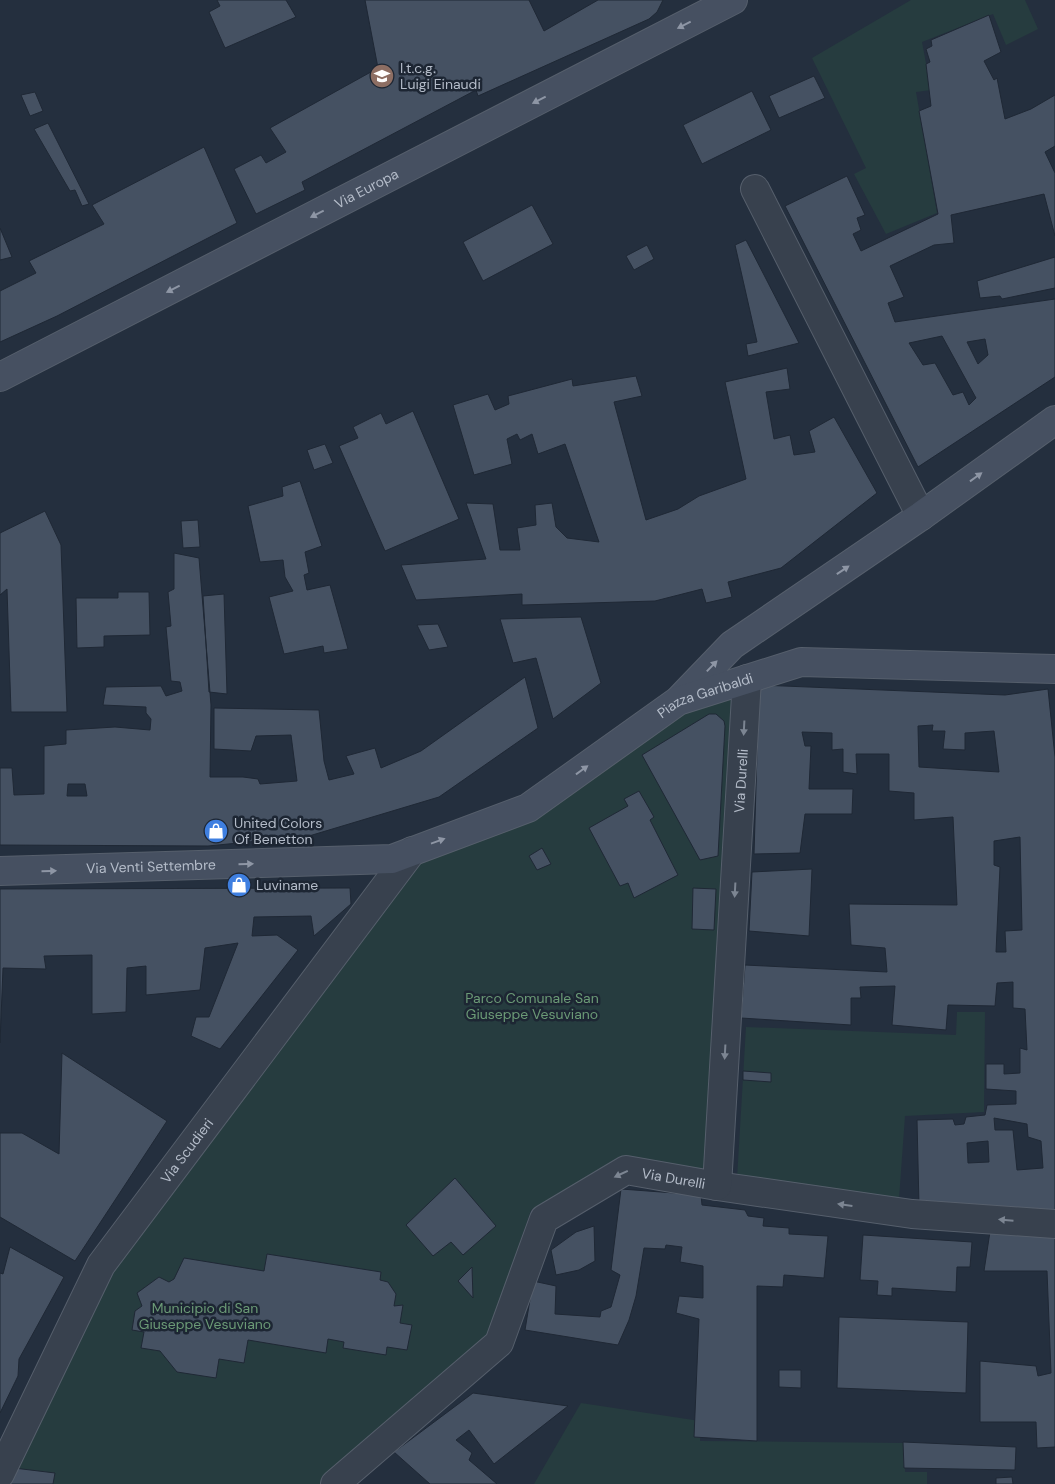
<svg xmlns="http://www.w3.org/2000/svg" width="1055" height="1484" font-family="'DM Sans',sans-serif">
<style>
.green{fill:#263c3f}
.building{fill:#455162;stroke:#1f2835;fill-rule:evenodd}
.lines{fill:none;stroke-linecap:round;stroke-linejoin:round}
.street-casing{stroke:#565f6c;stroke-width:30}
.secondary-casing{stroke:#565f6c;stroke-width:30}
.street{stroke:#38414e;stroke-width:28}
.secondary{stroke:#465061;stroke-width:28}
.oneway{fill:#8e96a5}
.oneway2{fill:#7c8592}
.labels{text-anchor:middle;dominant-baseline:central;stroke-width:5;stroke-linejoin:round;paint-order:stroke}
.poi-label{font-size:14px;fill:#b4bcc9;stroke:#1d2633;text-anchor:start}
.street-label{font-size:14px;fill:#b4bcc9;stroke:#1d2633}
.park-label{font-size:14px;fill:#6b9a76;stroke:#1d2633}
</style>
<rect width="100%" height="100%" fill="#242f3e"/>
<path class="green" d="M911,0H1025L1038,29L1006,45L993,14L922,42L931,90L916,92L937,213L886,234L854,174L866,168L812,58Z
M737,693L707,1173L624,1156L531,1210L487,1340L321,1484H7L111,1268L419,861L679,713Z
M957,1012H985L984,1112L905,1116L899,1199L737,1179L746,1027L956,1035Z
M581,1403L700,1421V1441L905,1443V1472H927V1484H534Z"/>
<path class="building" d="M217,0H286L296,17L225,48L209,12L220,6Z
M365,0H529L544,31L598,0H663L657,12L649,19L478,96L476,90L302,182L305,190L256,214L234,169L261,155L266,163L286,152L270,128L378,68Z
M989,15L1001,52L984,61L994,80L997,78L1005,119L1031,109L1055,95V146L1045,152L1055,173V236L1044,194L951,215L954,243L934,245L890,266L904,297L888,303L895,322L1055,299V377L918,467L785,206L847,176L865,215L857,218L861,230L853,234L861,251L938,214L919,111L931,106L926,64L930,62L926,49L932,46L931,40ZM942,336L976,398L969,405L963,392L953,395L935,363L923,365L909,343ZM985,339L988,355L978,364L967,342Z
M814,76L825,98L779,118L769,96Z
M752,91L771,130L702,164L683,125Z
M35,92L43,111L30,116L21,95Z
M48,123L89,204L82,206L75,190L70,191L34,129Z
M204,147L237,223L57,316L0,342V291L36,273L29,261L104,224L92,205Z
M532,205L553,244L483,281L463,242Z
M0,228L12,257L0,260Z
M746,240L799,343L748,356L746,344L757,342L735,245Z
M647,245L654,259L634,270L626,256Z
M1055,257V288L1002,299L1000,296L980,298L977,281Z
M787,368L790,389L766,392L774,439L790,435L794,455L815,452L809,431L834,417L877,493L781,568L728,582L732,597L706,603L702,589L655,601L522,605V594L416,600L401,565L486,559L466,503L493,504L500,550H520L517,528L536,525L535,505L552,503L556,527L567,538L599,542L565,444L538,454L532,434L520,440L517,434L507,439L512,464L474,475L453,405L488,394L495,410L509,404L508,396L572,379L573,386L636,376L642,396L614,402L646,520L678,509L699,496L746,479L725,382Z
M413,411L459,519L385,551L339,446L358,438L353,427L381,413L386,424Z
M325,444L333,463L314,470L307,450Z
M300,481L322,546L305,552L309,573L304,575L307,590L330,585L348,649L324,653L323,646L284,654L269,597L293,591L285,577L283,560L260,562L248,506L283,496L282,487Z
M45,511L61,545L67,712H11L7,589L0,595V533Z
M198,520L200,547L183,548L181,521Z
M174,553L199,558L211,705L210,777H243L258,779L260,784L297,781L291,735L256,736L251,751L214,749V708L319,710L324,761L329,780L354,774L346,756L375,748L381,768L421,751L525,677L538,728L439,797L309,836L208,846L0,845V768H12L14,795L44,794V746L66,744V730L115,727L150,730L151,719L146,713V707L103,705L106,687L161,686L166,696L182,691L180,682L171,681L166,627L171,626L168,592L174,589ZM68,784H85L87,796H67Z
M118,592H149L150,635L104,636V647L77,648L76,598H118Z
M224,594L227,694L209,692L203,596Z
M581,617L601,683L553,719L536,658L513,663L500,619Z
M438,624L448,647L429,650L417,625Z
M759,685L1005,695L1048,689L1055,757V1211L919,1206L917,1120L953,1119L955,1125L964,1124L966,1117L985,1115L987,1105L1016,1104V1091L986,1089V1064H1004V1074L1020,1073V1048L1027,1050L1025,1009L1013,1008V982L997,983L995,1006L948,1005L946,1030L892,1025L895,986L860,987L861,998H851V1025L741,1018L745,965L887,972L885,948L851,945L849,904L957,905L953,817L914,820V793L889,791V754H856L857,774L843,772V749L832,750V733L802,732L805,746H811L809,789H853L852,814H805L800,853L754,854ZM933,725L932,731H945L943,749L965,750V733L994,731L999,772L919,767L918,726ZM1020,837L1022,930L1005,931L1006,952H996L1000,867L994,865V841ZM994,1118L1027,1124L1028,1137L1041,1141L1043,1168L1017,1170L1013,1130H995ZM988,1141L989,1162L968,1163L967,1143Z
M709,714H716L724,721L725,726L718,856L700,860L642,755Z
M639,791L654,817L650,820L678,875L634,898L628,883L620,886L589,828L628,806L624,799Z
M542,848L551,864L537,870L529,856Z
M812,869L809,936L749,931L752,872Z
M350,888L351,904L314,936L311,916L254,917L252,936L277,935L298,950L220,1049L191,1036L196,1017H209L238,943L205,948L200,990L146,995V966L127,968L126,1012L92,1014V955L44,956L46,969L3,968L0,1043V889Z
M693,888L716,889L714,930L692,929Z
M62,1053L167,1121L75,1261L0,1217V1133H22L59,1154Z
M743,1071L771,1073V1082L743,1080Z
M455,1178L496,1226L463,1255L451,1242L433,1256L406,1225Z
M621,1189L701,1195L702,1205L745,1210L748,1216L764,1218L763,1226L789,1228V1234L828,1236L824,1278L784,1275L783,1287L757,1286V1441L694,1437L699,1319L676,1313L679,1296L703,1298V1266L680,1262L682,1247L666,1245L665,1249L644,1248L636,1296L629,1320L618,1345L525,1330L533,1281L556,1286L555,1314L600,1317L601,1311L611,1307L620,1275L611,1270Z
M991,1225L1055,1230V1447L1037,1448L1036,1422H980V1361L1036,1366L1038,1376L1051,1373L1047,1271H984Z
M594,1226L595,1261L579,1270L556,1275L551,1250L576,1232Z
M863,1235L972,1242L970,1267H957L956,1292L892,1288V1296L877,1295L878,1281L860,1280Z
M10,1247L64,1277L19,1359L18,1376L0,1413V1273L3,1274Z
M267,1254L381,1272L380,1280L388,1282L396,1294L394,1306L403,1305L400,1323L412,1325L407,1350L387,1347L386,1355L343,1348L344,1342L328,1339L326,1353L248,1340L244,1363L219,1359L216,1378L177,1372L160,1351L141,1348L144,1332L132,1330L135,1311L142,1306L137,1293L159,1277L169,1282L174,1279L184,1258L264,1271Z
M472,1267L473,1298L458,1281Z
M839,1317L968,1322L966,1393L837,1388Z
M779,1370H801V1388L779,1387Z
M473,1393L568,1406L494,1464L469,1430L456,1440L472,1453L469,1460L497,1484H430L394,1452Z
M903,1442L1016,1447L1015,1470L904,1468Z
M14,1468L55,1473L53,1484H3Z
M1012,1477L1013,1484H996V1478Z"/>
<g class="lines">
<g class="street-casing">
<g id="street">
<path d="M755,189L921,516"/>
<path d="M717,1186L912,1214L1055,1224"/>
<path id="s1" d="M0,1474L101,1265L412,851"/>
<path id="s2" d="M335,1484L499,1343L544,1219L626,1170L717,1186L747,679"/>
</g>
</g>
<g class="secondary-casing">
<g id="secondary">
<path id="s3" d="M0,377L733,0"/>
<path d="M681,698L732,645L921,516L1055,420"/>
<path id="s4" d="M0,871L392,859L528,808L678,701L801,662L1055,669"/>
</g>
</g>
<use href="#street" class="street"/>
<use href="#secondary" class="secondary"/>
</g>
<defs><path id="oneway-solid" d="M-6-.8H1V-3.2L6.5 0L1 3.2V.8H-6Z" transform="scale(1.25)"/></defs>
<g class="oneway">
<use href="#oneway-solid" transform="translate(684 25) rotate(153)"/>
<use href="#oneway-solid" transform="translate(539 100) rotate(153)"/>
<use href="#oneway-solid" transform="translate(317 214) rotate(153)"/>
<use href="#oneway-solid" transform="translate(173 289) rotate(153)"/>
<use href="#oneway-solid" transform="translate(976 477) rotate(-36)"/>
<use href="#oneway-solid" transform="translate(843 570) rotate(-34)"/>
<use href="#oneway-solid" transform="translate(712 666) rotate(-46)"/>
<use href="#oneway-solid" transform="translate(582 770) rotate(-36)"/>
<use href="#oneway-solid" transform="translate(438 841) rotate(-20)"/>
<use href="#oneway-solid" transform="translate(246 864) rotate(-2)"/>
<use href="#oneway-solid" transform="translate(49 871) rotate(-1)"/>
</g>
<g class="oneway2">
<use href="#oneway-solid" transform="translate(744 728) rotate(93)"/>
<use href="#oneway-solid" transform="translate(735 890) rotate(93)"/>
<use href="#oneway-solid" transform="translate(725 1052) rotate(93)"/>
<use href="#oneway-solid" transform="translate(621 1174) rotate(155)"/>
<use href="#oneway-solid" transform="translate(845 1205) rotate(-172)"/>
<use href="#oneway-solid" transform="translate(1006 1220) rotate(-175)"/>
</g>
<defs>
<g id="school-disc" transform="scale(1.25)"><circle r="9.5" fill="#8d6e63" stroke="#1d2633"/><path d="M0-5L7-2L0 1L-7-2ZM-4 1L0 2.5L4 1V4Q0 6-4 4Z" fill="#fff"/></g>
<g id="shop-disc" transform="scale(1.25)"><circle r="9.5" fill="#3f7fe0" stroke="#1d2633"/><path d="M-5-2.5h2.3a2.7 3.5 0 0 1 5.4 0H5L5.5 6h-11ZM-1.5-2.5h3a1.5 2.3 0 0 0-3 0Z" fill="#fff"/></g>
</defs>
<g fill-rule="evenodd">
<use href="#school-disc" x="382" y="76"/>
<use href="#shop-disc" x="216" y="831"/>
<use href="#shop-disc" x="239" y="885"/>
</g>
<g class="labels">
<g class="poi-label">
<text x="400" y="68">I.t.c.g.<tspan x="400" dy="16">Luigi Einaudi</tspan></text>
<text x="234" y="823">United Colors<tspan x="234" dy="16">Of Benetton</tspan></text>
<text x="256" y="885">Luviname</text>
</g>
<g class="street-label">
<text stroke="none"><textPath href="#s3" startOffset="412">Via Europa</textPath></text>
<text stroke="none"><textPath href="#s4" startOffset="749">Piazza Garibaldi</textPath></text>
<text stroke="none"><textPath href="#s2" startOffset="942">Via Durelli</textPath></text>
<text stroke="none"><textPath href="#s4" startOffset="151">Via Venti Settembre</textPath></text>
<text stroke="none"><textPath href="#s1" startOffset="375">Via Scudieri</textPath></text>
<text stroke="none"><textPath href="#s2" startOffset="492">Via Durelli</textPath></text>
</g>
<g class="park-label">
<text x="532" y="998">Parco Comunale San<tspan x="532" dy="16">Giuseppe Vesuviano</tspan></text>
<text x="205" y="1308">Municipio di San<tspan x="205" dy="16">Giuseppe Vesuviano</tspan></text>
</g>
</g>
</svg>
